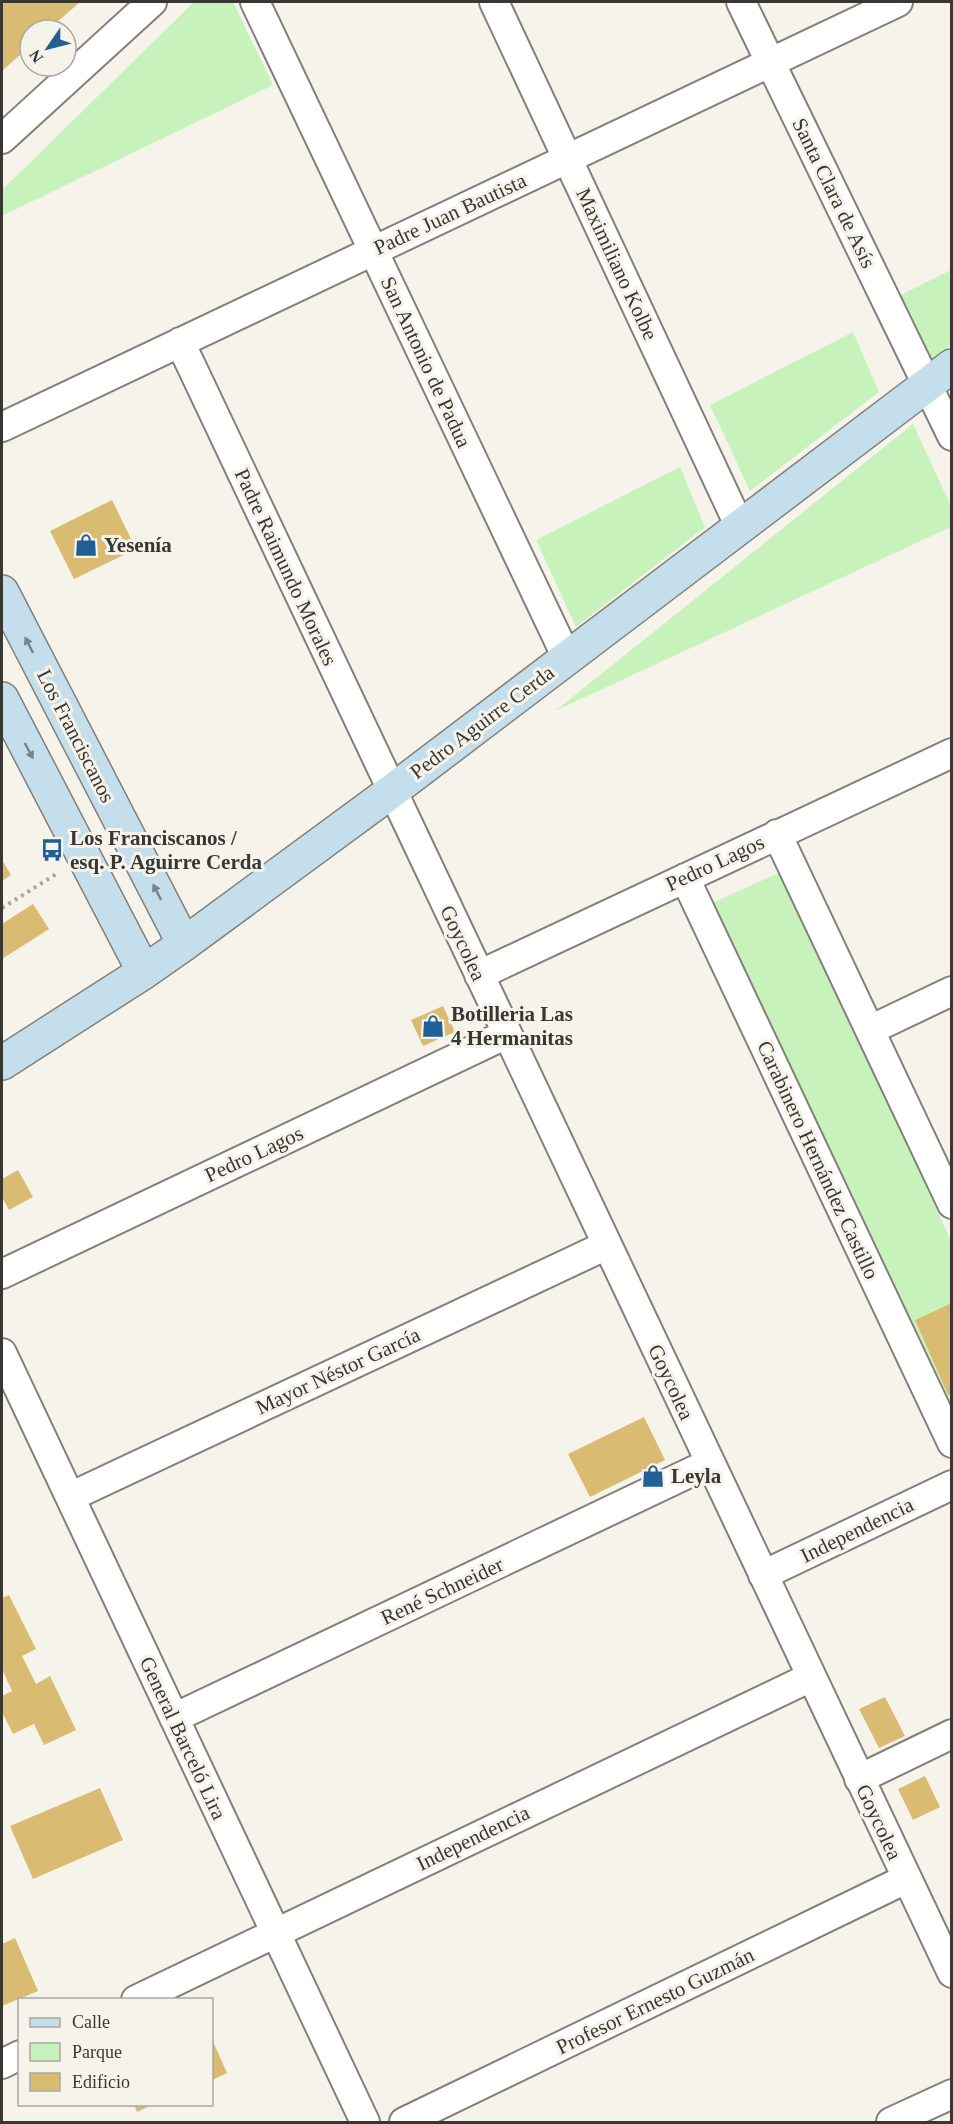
<svg xmlns="http://www.w3.org/2000/svg" width="953" height="2124" font-family="'Times New Roman',serif">
<style>
.green{fill:#c8f2bc}
.building{fill:#dabb72}
.lines{fill:none;stroke-linecap:round;stroke-linejoin:round}
.street-casing{stroke:#838079;stroke-width:32}
.secondary-casing{stroke:#838079;stroke-width:36}
.path{stroke:#aba8a2;stroke-width:4;stroke-dasharray:3 4.5;stroke-linecap:butt}
.street{stroke:#fff;stroke-width:28}
.secondary{stroke:#c4dfeb;stroke-width:33}
.oneway{fill:#778386}
.labels{text-anchor:middle;dominant-baseline:central;stroke-width:6;stroke-linejoin:round;paint-order:stroke}
.street-label{font-size:21px;fill:#383733;stroke:#f6f3eb}
.poi-label{font-size:21px;font-weight:bold;fill:#383733;stroke:#f6f3eb;text-anchor:start}
</style>
<rect width="100%" height="100%" fill="#f6f3eb"/>
<path class="green" d="M194,2H233L273,85L2,216V190Z
M951,270V345L932,361L899,296Z
M853,332L879,392L750,491L710,405Z
M913,424L951,506V527L555,711Z
M680,467L705,527L576,627L536,540Z
M783,871L951,1241V1432L710,904Z"/>
<path class="building" d="M2,2H80L48,30H30V46L2,71Z
M112,500L136,549L74,579L50,531Z
M2,860L11,875L2,881Z
M33,904L49,929L2,959V924Z
M443,1006L455,1032L423,1046L411,1020Z
M18,1170L33,1197L9,1210L2,1197V1179Z
M952,1303V1393L948,1395L915,1320Z
M644,1417L665,1460L590,1497L568,1454Z
M9,1595L36,1649L22,1656L36,1684L50,1676L76,1730L44,1745L34,1724L13,1734L2,1712V1696L12,1691L3,1671H2V1598Z
M885,1697L905,1736L879,1748L859,1709Z
M925,1776L940,1807L913,1820L898,1789Z
M100,1788L123,1840L33,1879L10,1826Z
M15,1938L38,1991L2,2006V1944Z
M212,2039L227,2073L212,2080Z
M134,2104H154L137,2112Z"/>
<g class="lines">
<g class="street-casing">
<path id="street" d="M255,2L567,658
M494,2L740,527
M741,2L952,436
M2,139L152,2
M180,342L952,1973
M2,427L898,2
M777,834L952,1204
M685,878L952,1443
M479,975L952,753
M870,1030L952,991
M2,1274L507,1034
M2,1353L365,2122
M70,1497L607,1245
M763,1575L952,1485
M174,1718L710,1463
M859,1779L952,1734
M136,2000L811,1677
M2,2064L20,2055
M404,2122L906,1879
M891,2122L952,2094"/>
</g>
<g class="secondary-casing">
<path id="secondary" d="M2,592L184,944
M2,699L144,972
M2,1063L144,972L184,944L392,791L952,366"/>
</g>
<path class="path" d="M2,908L58,873"/>
<use href="#street" class="street"/>
<use href="#secondary" class="secondary"/>
</g>
<defs><path id="oneway-solid" d="M-6-.8H1V-3.2L6.5 0L1 3.2V.8H-6Z" transform="scale(1.5)"/></defs>
<g class="oneway">
<use href="#oneway-solid" transform="translate(29 645) rotate(-117)"/>
<use href="#oneway-solid" transform="translate(29 751) rotate(62)"/>
<use href="#oneway-solid" transform="translate(157 892) rotate(-117)"/>
</g>
<defs>
<g id="shop-bare" transform="scale(1.8)"><path d="M-5-2.5h2.3a2.7 3.5 0 0 1 5.4 0H5L5.5 6h-11ZM-1.5-2.5h3a1.5 2.3 0 0 0-3 0Z" fill="#206096" stroke="#f6f3eb" stroke-width="2.5" paint-order="stroke"/></g>
<g id="bus-bare" transform="scale(1.8)"><path d="M-5-6H5V4H4V6H2V4H-2V6H-4V4H-5ZM-3.5-4V0h7V-4ZM-3.5 1.2v1.5H-2V1.2ZM2 1.2v1.5H3.5V1.2Z" fill="#206096" stroke="#f6f3eb" stroke-width="2.5" paint-order="stroke"/></g>
</defs>
<g fill-rule="evenodd">
<use href="#shop-bare" x="86" y="545"/>
<use href="#bus-bare" x="52" y="850"/>
<use href="#shop-bare" x="433" y="1026"/>
<use href="#shop-bare" x="653" y="1476"/>
</g>
<g class="labels">
<g class="street-label">
<text transform="translate(834 193) rotate(64)">Santa Clara de Asís</text>
<text transform="translate(450 214) rotate(-25)">Padre Juan Bautista</text>
<text transform="translate(617 264) rotate(65)">Maximiliano Kolbe</text>
<text transform="translate(426 362) rotate(65)">San Antonio de Padua</text>
<text transform="translate(286 567) rotate(65)">Padre Raimundo Morales</text>
<text transform="translate(482 722) rotate(-37)">Pedro Aguirre Cerda</text>
<text transform="translate(76 736) rotate(63)">Los Franciscanos</text>
<text transform="translate(715 863) rotate(-25)">Pedro Lagos</text>
<text transform="translate(463 943) rotate(65)">Goycolea</text>
<text transform="translate(254 1154) rotate(-25)">Pedro Lagos</text>
<text transform="translate(818 1160) rotate(65)">Carabinero Hernández Castillo</text>
<text transform="translate(338 1371) rotate(-25)">Mayor Néstor García</text>
<text transform="translate(671 1382) rotate(65)">Goycolea</text>
<text transform="translate(857 1530) rotate(-26)">Independencia</text>
<text transform="translate(442 1591) rotate(-25)">René Schneider</text>
<text transform="translate(183 1738) rotate(65)">General Barceló Lira</text>
<text transform="translate(879 1822) rotate(65)">Goycolea</text>
<text transform="translate(473 1838) rotate(-26)">Independencia</text>
<text transform="translate(655 2001) rotate(-26)">Profesor Ernesto Guzmán</text>
</g>
<g class="poi-label">
<text x="104" y="545">Yesenía</text>
<text x="70" y="838">Los Franciscanos /<tspan x="70" dy="24">esq. P. Aguirre Cerda</tspan></text>
<text x="451" y="1014">Botilleria Las<tspan x="451" dy="24">4 Hermanitas</tspan></text>
<text x="671" y="1476">Leyla</text>
</g>
</g>
<rect width="953" height="2124" fill="none" stroke="#383733" stroke-width="6"/>
<rect x="18" y="1998" width="195" height="108" fill="#f6f3eb" stroke="#aaa8a1" stroke-width="1.5"/>
<rect x="30" y="2018" width="30" height="9" fill="#c4dfeb" stroke="#aaa8a1" stroke-width="1.5"/>
<text x="72" y="2028" font-size="18" fill="#383733">Calle</text>
<rect x="30" y="2043" width="30" height="18" fill="#c8f2bc" stroke="#aaa8a1" stroke-width="1.5"/>
<text x="72" y="2058" font-size="18" fill="#383733">Parque</text>
<rect x="30" y="2073" width="30" height="18" fill="#dabb72" stroke="#aaa8a1" stroke-width="1.5"/>
<text x="72" y="2088" font-size="18" fill="#383733">Edificio</text>
<g transform="translate(48 48) rotate(235)"><circle r="28" fill="#f6f3eb" stroke="#aaa8a1" stroke-width="1.5"/>
<path d="M0-4.5L10 22L0 15L-10 22Z" fill="#206096"/>
<text y="-9" font-size="16" font-weight="bold" text-anchor="middle" fill="#383733">N</text>
</g>
</svg>
